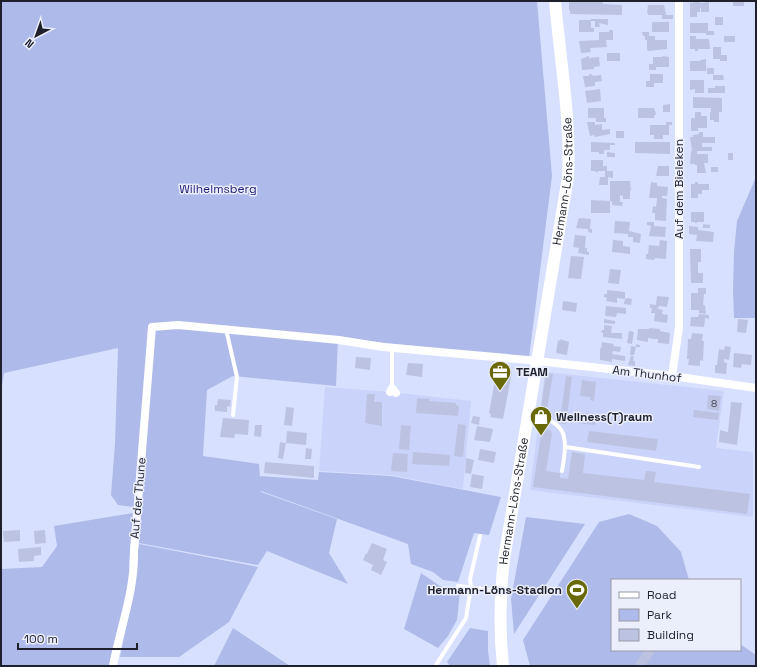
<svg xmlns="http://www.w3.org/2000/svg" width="757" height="667" font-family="'Space Grotesk',sans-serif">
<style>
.built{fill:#cad3f9}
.green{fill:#aebaea}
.building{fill:#bcc3e2}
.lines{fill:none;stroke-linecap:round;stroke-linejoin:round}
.lane{stroke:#fff;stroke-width:4}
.street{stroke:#fff;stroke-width:8}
.secondary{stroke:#fff;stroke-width:12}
.labels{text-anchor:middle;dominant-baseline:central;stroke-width:3;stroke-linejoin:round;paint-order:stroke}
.number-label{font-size:10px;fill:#464a5a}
.street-label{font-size:12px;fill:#1e212c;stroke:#ebeefb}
.park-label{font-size:12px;fill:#21217a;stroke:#ebeefb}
.poi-label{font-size:12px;font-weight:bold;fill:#1e212c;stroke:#ebeefb;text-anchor:start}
</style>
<rect width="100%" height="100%" fill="#d8e0ff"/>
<path class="built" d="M545,372L724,391L716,448L753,452V517L530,490Z
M325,387L390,392L471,401L463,489L391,475L319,471Z"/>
<path class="green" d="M1,1H537L552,176L529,358L338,338L336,386L233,376L207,390L203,456L259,464L261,492L337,519L329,553L348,584L267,551L258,565L139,543L141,508L118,505L111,495L115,444L118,348L4,373L1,392Z
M756,177V318H734L733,290L734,252L737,221Z
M319,472L391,476L501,497L489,535L474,533L458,582L443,580L433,572L411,564L408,544L261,491L259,476L318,480Z
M133,513L129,564L130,582L109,666H1V569L42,567L57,546L54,526Z
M629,514L657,526L681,552L689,580H612V650H740V644L756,655V666H530L523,640L599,522Z
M526,517L585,524L514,634L511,599Z
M139,544L258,567L229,622L179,657H120L130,607Z
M421,573L440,586L460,592L457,620L448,636L438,648L404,629Z
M233,628L290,666H214Z
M470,628L488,631V651L490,666H450L447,662Z"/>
<path class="building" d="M569,1H603V4L622,5V15L570,14V10H569Z
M695,1H699L700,3L709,2V12H701V8H700V12H697V17H690V3L695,2Z
M733,1H744V6H733Z
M648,5H664L666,15H673V19H662V15H648V13H647Z
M715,17H723V25H715Z
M591,19H608V25L599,23L600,27H595V21H591Z
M579,20H591V28H594V32H579Z
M652,22H669V32H652Z
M690,23H708V31H714V35H706V33H690Z
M609,30H613V40H606L607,47L590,48L591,52L581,53L579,41L599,40V32H609Z
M642,32H649V36H655V40H667V49L648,51L647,49V40H645V36H643Z
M690,36H696V39H709L710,49H698V51H695V49H690Z
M724,36H735V42H724Z
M713,47H721V55H727V61H720V59H713Z
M607,53H620V61H607Z
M589,56V58L599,57L600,66L594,67V69L582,70L581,59Z
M663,56L669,57V67H656V70H649V64H653V57H662Z
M706,59V71H690V61H700V60Z
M707,68H714V74H707Z
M589,74H591L592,75L594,76L601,75L602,81L595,82V86L585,87L583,76H589Z
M650,74H663V83H654V87H646V81H650Z
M713,75H723L724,80H713Z
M690,80H704V93H695V89L690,90Z
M715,86H725V93H708V88H715Z
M600,89L601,101L587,103L585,91Z
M693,97L722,98V112H719V122H714V120H710V112H711V108H693Z
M670,104V112H663V105Z
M588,108H604V118H606V122H596V118H588Z
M638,108H654L656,114L654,116V118H638Z
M695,112H701V116H707V128H698V131H691V118H695Z
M587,122H595V125L602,124V130L610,129V134L595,137L594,135L590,136Z
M666,122H672V125H669V135H663V139H654V135H650V125H666Z
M616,131H624V138H616Z
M699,132H703V137H715V143H702V147H712V151H697V154H708V163H704L706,173H697V165H695V164H690L691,151H692L690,137H693V135L699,134Z
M591,142L615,143V145H610V150H604V154H599V152H591Z
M635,142H670V154L635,153Z
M607,152L615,153V157H607Z
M728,153H733V160H728Z
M591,160H603V166H607V171H613V178L608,177V185H599L600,177H605V171H598V172H595L596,171H591Z
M658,166H669V176H656Z
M711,167H718V172H711Z
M610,181H630L631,190L630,191V199H623V196L620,195V202H623L622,206L612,205V201H610V213H591V200L610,201Z
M651,182L657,183V186L668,187L667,196H662V198L667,199L666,221L655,220V213H652L653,206L656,207L657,198H649Z
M695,182H698V184H709V190H702V194H698V198H691V184H695Z
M691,212H704V222H697V223H695V222H691Z
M579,218L591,219L590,229H592V233L588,232V229L576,228Z
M615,221L630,222L629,231L641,234L640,243L633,242V237H628V234L614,233Z
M647,222H654V226L666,227L665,237L649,236L651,226L647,225Z
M703,224L710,225V228H703Z
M689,226L698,227V230L714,232L713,242L696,241L697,235L689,234Z
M575,235L586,236L585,248H587V252H589V255L578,253L579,248L573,247Z
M613,240L623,241V246L630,247V254L612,252Z
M660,240L667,241L666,259L655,258L654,260L646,259V254H648L649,245L659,246Z
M690,249H701V262H698V273H703V283H691Z
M571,256L584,257L581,279L568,278Z
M610,269L621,270L619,284L608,283Z
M698,288H706V294H704L703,305H705L706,314L699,313V310H691V293H698Z
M607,290L625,292V299L617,298V303L606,301L607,298L604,297V294H607Z
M657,296L669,297L667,307L659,306L658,309L663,310L662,314L668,315L667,323L654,321L655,313H651L652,308H650V304L656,305Z
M628,298L632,299L631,305L624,304L625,299Z
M563,301L577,303L576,312L562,310Z
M606,306L626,308V314L617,313L616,317L605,316Z
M699,314L709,315V319L705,318L704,327L690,326L691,317H698Z
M604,319L615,321V324L604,323Z
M738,319L748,320L746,333L737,332Z
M604,325L612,326L611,333H622V339L603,337V333L601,332L602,330H604Z
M649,328L660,329V331L670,333L669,344L658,343V339H653L648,338V342L637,340L638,329H649Z
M629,331L634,332L632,344L627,343Z
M692,333L703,334L702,341H704L703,361L700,360V366L688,365L689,359H687L688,339H691Z
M560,339L569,342L567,355L556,353L558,340L560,341Z
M602,342L614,344L613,346L621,347L620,352L613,351L612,354L625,356V361L612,359V362L600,360V348L601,349Z
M636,344L640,345V347H636L634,355H630L631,346L636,347Z
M725,346L731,347L729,360L724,359V362L727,363L726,374L715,373V365H717L719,349L724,350Z
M734,353L752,355L751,365L742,364L741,368L733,367Z
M631,356H634L633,361H635V366L628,365Z
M356,357L371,358L370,370L355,368Z
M408,363L423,364L422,377L406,375Z
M497,369L512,372L503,419L490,417L491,414L489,413Z
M546,373L553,374L547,409L541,407Z
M566,376L572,377L566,424L558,423V421H560Z
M582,380L596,382L594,401L590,400L591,397L580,396Z
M367,394H375L374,402H382V426L365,423Z
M708,395L721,396L719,411L707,409Z
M417,398L430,399L429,401L456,403V405L459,406L458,416L416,413Z
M218,399L231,400L230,407L227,406V412L215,411V405H217Z
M731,402L742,403L737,445L719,442L720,430L728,432Z
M286,407L294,408L292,426L284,425Z
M694,410L719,413L718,420L693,417Z
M577,413L596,414L595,425L576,423Z
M473,416L480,417L479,425L471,423Z
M223,418L249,420L248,435L235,434L234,438L220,437Z
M458,424L466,425L463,457L454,456Z
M255,425H262L261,437L254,436Z
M401,425L411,426L409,450L399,449Z
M477,426L493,429L490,442L474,440Z
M542,428H546L551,431L552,434L546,471L560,473V478L568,479L572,452L585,454L583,473L644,480L646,471L656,472L654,482L750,494L747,514L533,487Z
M287,431L307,433L306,445L286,443Z
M589,431L658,439L656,451L587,442Z
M280,442L286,443L283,459L278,458Z
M306,448L312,449L311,459H305Z
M480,449L496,452L494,463L478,460Z
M413,452L450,455L449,466L412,464Z
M393,453L408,454L407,472L391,471Z
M466,458L474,460L471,474L465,473Z
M265,462L314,466V478L264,473Z
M472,474L484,476L482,489L470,487Z
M20,530V541L4,542L3,531Z
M45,530L46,543L35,544L34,531Z
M372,543L387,549L383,560L387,562L381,575L371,570L373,565L363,560L366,553L367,554Z
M41,547V555L34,556V561L19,562L18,549Z
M644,650H656L645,666H634Z"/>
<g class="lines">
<path class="lane" d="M226,329L237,377L233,415
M392,388V348
M531,414C568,422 568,437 562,471
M566,447L699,467
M458,586L500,591
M437,666L436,665L466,618L471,587L470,579L480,536"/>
<path class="street" d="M672,376L679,328V1
M390,392L392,388L396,393
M113,666C120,628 135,591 134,551L152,327L178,325L339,340L383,347L528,360L672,376L756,388"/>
<path class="secondary" id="s1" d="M503,666C499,630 500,595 504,559L568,177C571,118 560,60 555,1"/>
</g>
<defs>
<g id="office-pin" transform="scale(1.15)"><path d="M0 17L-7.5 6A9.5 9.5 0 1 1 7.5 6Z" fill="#696a07" stroke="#ebeefb"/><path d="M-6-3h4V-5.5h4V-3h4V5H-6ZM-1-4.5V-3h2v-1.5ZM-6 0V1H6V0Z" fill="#fff"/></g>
<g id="shop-pin" transform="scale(1.15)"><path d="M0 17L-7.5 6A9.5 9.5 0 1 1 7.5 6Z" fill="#696a07" stroke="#ebeefb"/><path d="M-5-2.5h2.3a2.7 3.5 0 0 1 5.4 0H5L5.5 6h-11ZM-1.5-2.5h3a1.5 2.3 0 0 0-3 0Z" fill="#fff"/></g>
<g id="stadium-pin" transform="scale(1.15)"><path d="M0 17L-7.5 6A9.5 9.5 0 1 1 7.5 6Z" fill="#696a07" stroke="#ebeefb"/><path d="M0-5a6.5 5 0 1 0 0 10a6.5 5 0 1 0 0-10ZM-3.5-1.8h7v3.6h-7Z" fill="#fff"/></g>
</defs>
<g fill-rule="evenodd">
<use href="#office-pin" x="500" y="372"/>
<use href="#shop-pin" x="541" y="417"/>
<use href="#stadium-pin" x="577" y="590"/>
</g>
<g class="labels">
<g class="number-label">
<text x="714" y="403">8</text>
</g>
<g class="street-label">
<text stroke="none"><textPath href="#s1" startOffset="490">Hermann-Löns-Straße</textPath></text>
<text transform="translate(679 189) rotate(-90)">Auf dem Bieleken</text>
<text transform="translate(647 374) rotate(7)">Am Thunhof</text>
<text transform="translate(138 498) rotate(-85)">Auf der Thune</text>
<text stroke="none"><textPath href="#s1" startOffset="166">Hermann-Löns-Straße</textPath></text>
</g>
<g class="park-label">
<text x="218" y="189">Wilhelmsberg</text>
</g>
<g class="poi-label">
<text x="516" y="372">TEAM</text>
<text x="556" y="417">Wellness(T)raum</text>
<text x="562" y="590" text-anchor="end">Hermann-Löns-Stadion</text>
</g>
</g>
<rect width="757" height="667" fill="none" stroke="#1e212c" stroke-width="4"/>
<rect x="611" y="579" width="130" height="72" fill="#ebeefb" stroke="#999ca8"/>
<rect x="619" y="592" width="20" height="6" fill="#ffffff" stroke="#999ca8"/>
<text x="647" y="599" font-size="12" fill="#1e212c">Road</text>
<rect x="619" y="609" width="20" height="12" fill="#aebaea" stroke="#999ca8"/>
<text x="647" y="619" font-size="12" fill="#1e212c">Park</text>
<rect x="619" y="629" width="20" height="12" fill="#bcc3e2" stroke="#999ca8"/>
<text x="647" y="639" font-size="12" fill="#1e212c">Building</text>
<g transform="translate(36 36) rotate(221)" stroke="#ebeefb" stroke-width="3" paint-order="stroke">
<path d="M0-3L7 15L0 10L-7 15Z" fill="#1e212c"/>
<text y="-6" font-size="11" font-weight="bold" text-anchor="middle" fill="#1e212c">N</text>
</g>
<path d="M18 643v6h119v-6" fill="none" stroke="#1e212c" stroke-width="2"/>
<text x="24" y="643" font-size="12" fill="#1e212c" stroke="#ebeefb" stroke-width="3" paint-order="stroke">100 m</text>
</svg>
